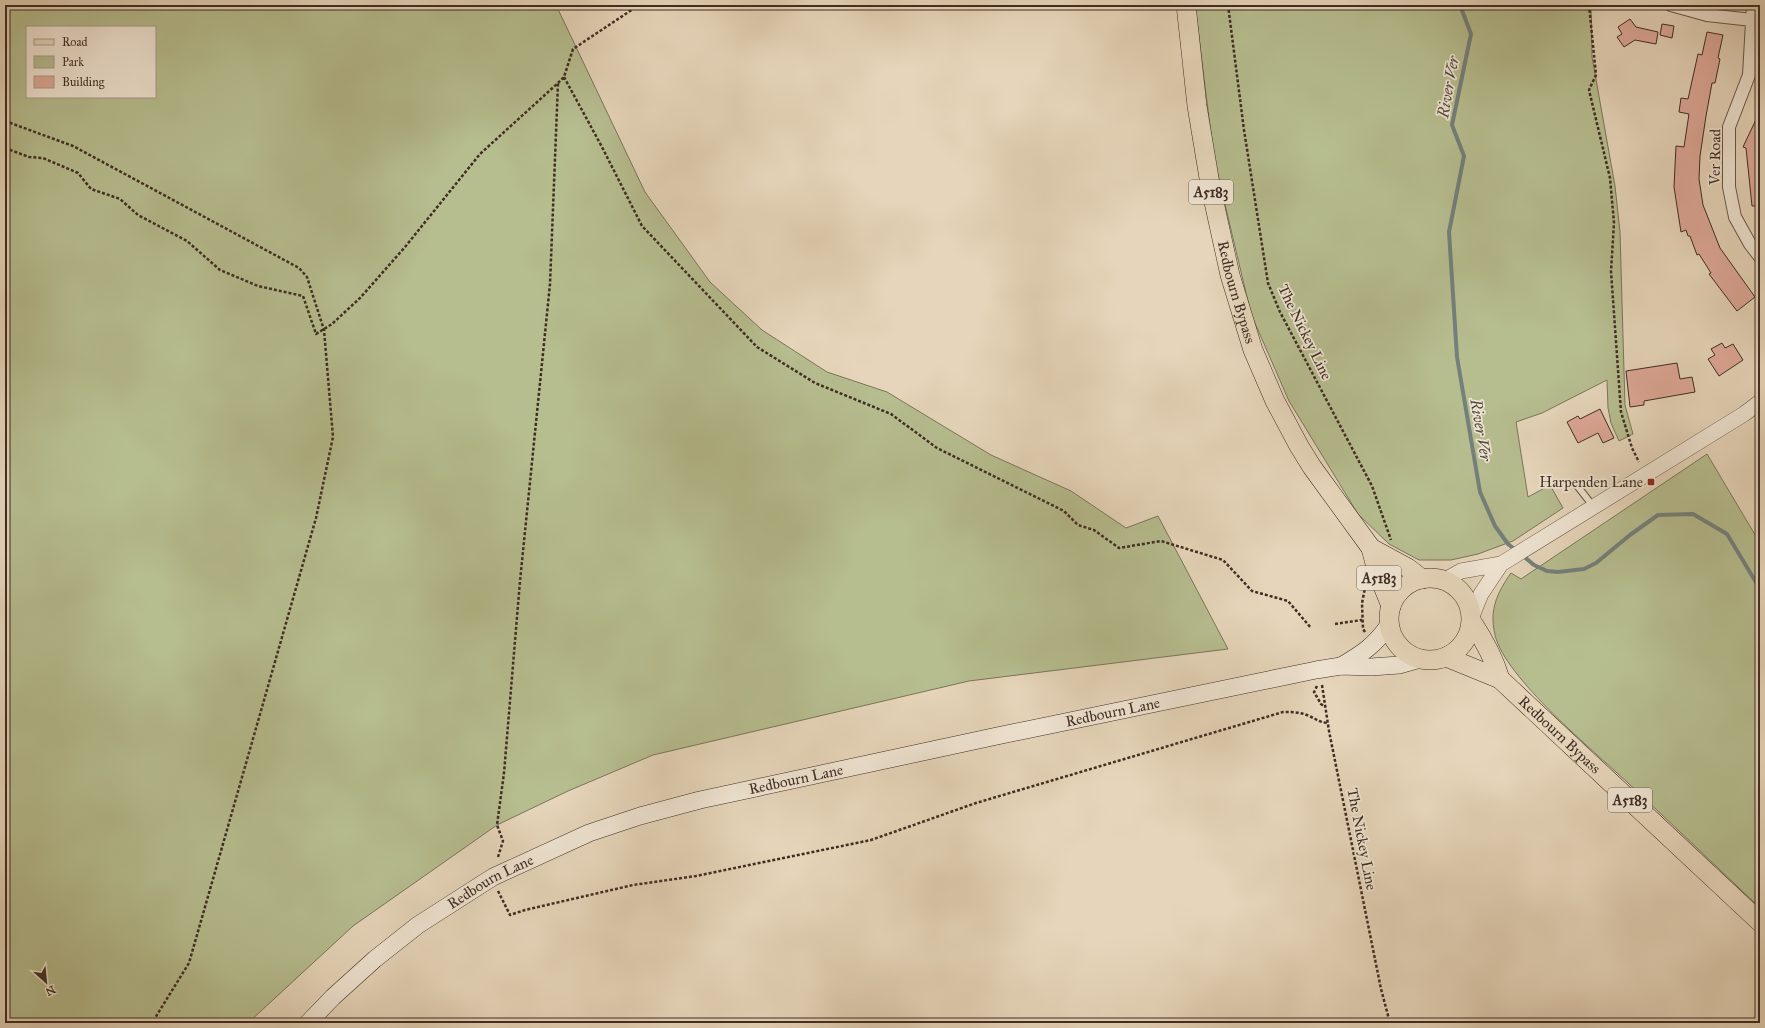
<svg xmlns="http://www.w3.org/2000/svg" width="1765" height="1028" font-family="'IM FELL Great Primer',serif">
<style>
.green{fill:#b6bd8f;stroke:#7a755a;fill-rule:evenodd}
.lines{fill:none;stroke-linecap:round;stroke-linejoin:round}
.stream{stroke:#73807c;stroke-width:4}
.building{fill:#dea898;stroke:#3e2d24}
.service-casing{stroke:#68574a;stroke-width:8}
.minor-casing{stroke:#68574a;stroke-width:14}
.tertiary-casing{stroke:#68574a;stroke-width:16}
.secondary-casing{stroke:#3e2d24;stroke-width:18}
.primary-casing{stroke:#3e2d24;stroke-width:20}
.path{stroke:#3e2d24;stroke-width:2.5;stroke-dasharray:3 2;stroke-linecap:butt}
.service{stroke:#efe4d2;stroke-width:6}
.minor{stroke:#efe4d2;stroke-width:12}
.tertiary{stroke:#efe4d2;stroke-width:15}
.secondary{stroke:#efe4d2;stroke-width:17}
.primary{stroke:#e6d5ba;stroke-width:19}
.poi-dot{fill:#8f2418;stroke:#efe4d2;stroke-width:1.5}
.labels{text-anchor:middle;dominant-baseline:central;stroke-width:3.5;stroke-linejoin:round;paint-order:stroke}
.shield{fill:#efe4d2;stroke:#736458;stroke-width:1}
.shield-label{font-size:14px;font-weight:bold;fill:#3e2d24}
.street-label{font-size:15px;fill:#3e2d24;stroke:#efe4d2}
.poi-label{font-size:15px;fill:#3e2d24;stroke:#efe4d2;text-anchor:end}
.water-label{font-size:16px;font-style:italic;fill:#504941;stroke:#efe4d2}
</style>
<rect width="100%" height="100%" fill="#e6d5ba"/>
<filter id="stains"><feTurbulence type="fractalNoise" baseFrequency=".005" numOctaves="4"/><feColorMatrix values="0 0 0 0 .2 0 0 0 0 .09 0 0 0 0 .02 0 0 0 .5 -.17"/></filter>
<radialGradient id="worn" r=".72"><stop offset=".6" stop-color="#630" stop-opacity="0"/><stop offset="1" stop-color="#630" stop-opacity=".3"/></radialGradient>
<path class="green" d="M5,5H556L645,192L710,282L762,330L827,372L887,392L991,455L1071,491L1126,528L1158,516L1228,649L969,681L653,755L568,791L497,825L353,926L248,1023H5ZM27,27H155V97H27Z
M1195,5H1591L1592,57L1615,186L1620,232L1625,405L1633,434L1619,441L1611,423L1608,408L1607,380L1542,413L1516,422L1528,497L1550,485L1563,508L1513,541L1478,554L1451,560H1419L1389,544L1358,514L1289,401L1251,314L1214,158Z
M1707,454L1760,543V908C1716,866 1672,824 1628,783C1594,751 1505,678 1495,635C1489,610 1497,593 1511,573L1521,579Z"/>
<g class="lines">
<path class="stream" d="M1460,5L1471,34L1452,125L1464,156L1449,232L1457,357L1480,492L1495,526L1508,544L1517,551
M1522,555L1534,565L1547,571L1558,572L1584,569L1596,563L1630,535L1658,515L1693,514L1727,534L1760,589"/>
</g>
<path class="building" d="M1630,19L1636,27L1658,32L1656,44L1635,40L1624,47L1617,37L1622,34L1618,27Z
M1662,24L1674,26L1672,38L1660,35Z
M1707,32L1723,35L1718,58L1720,59L1715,83H1712L1706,116L1700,156L1699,179L1703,205L1720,248L1755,297L1737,311L1709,274L1711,273L1699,254L1697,255L1690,236H1688L1686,230L1681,232L1674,187L1676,146L1684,147L1689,114L1679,112L1681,98L1688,99L1698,54L1702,55Z
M1760,111V206H1752L1746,148L1743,147Z
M1722,343L1725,348L1733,344L1743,360L1719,376L1708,359L1715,355L1711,349Z
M1677,363L1680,379L1692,377L1695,392L1644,401V405L1630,407L1626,371Z
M1600,409L1614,438L1603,443L1598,433L1578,443L1567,422L1578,416L1580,419Z"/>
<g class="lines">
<g class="service-casing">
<path id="service" d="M1575,483L1593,506"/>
</g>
<g class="minor-casing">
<path id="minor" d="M1671,5L1707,15L1752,20
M1753,5L1749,75L1729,127V187L1735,217L1750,244L1760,257"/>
</g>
<g class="tertiary-casing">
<path id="tertiary" d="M1445,580L1461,571L1501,564
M1472,616L1481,594L1501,564L1744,414L1760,402"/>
</g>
<g class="secondary-casing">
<g id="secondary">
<path d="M1341,666C1363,653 1374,646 1389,625"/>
<path id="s1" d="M308,1023L333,997L375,959L418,925L493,877L589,833L640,816L700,800L997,736L1316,670L1341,666L1371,667L1399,665L1420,659"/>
</g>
</g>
<g class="primary-casing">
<g id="primary">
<path id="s2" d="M1186,5L1197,106L1210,184L1230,275L1253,350L1275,401L1299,446L1312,467L1371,548L1377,571L1391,606"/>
<path d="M1371,548L1408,568L1422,579"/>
<circle cx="1430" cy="619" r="41"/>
<path d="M1472,622C1484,640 1494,658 1500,679"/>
<path id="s3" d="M1446,657L1500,679L1760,922"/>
</g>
</g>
<path class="path" d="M1228,5L1244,130L1268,283L1280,312L1372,486L1391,540
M1589,5L1596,75L1589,90L1610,178L1614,223L1611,271L1621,412L1632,448L1639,462
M564,77L602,147L642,226L757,347L815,383L891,414L937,448L1064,511L1078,525L1094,530L1119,548L1161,541L1223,560L1252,591L1288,601L1311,628
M5,121L73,146L299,268L307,277L324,330L333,437L316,518L189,963L152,1023
M5,148L29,157L43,158L78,173L91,189L120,199L138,215L187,241L220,270L258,286L303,296L316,334L332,324L360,298L405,247L480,154L558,83L564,77L573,49L639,5
M1335,624L1362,620
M1365,632L1363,629L1362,603L1365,588L1367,587
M1322,685L1329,731L1381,989L1390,1023
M1317,686L1314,692L1321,704L1325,707
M498,857L503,841L497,825L504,773L520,581L550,284L558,83
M498,891L510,915L525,910L633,885L696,876L871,840L976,803L1283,712C1292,712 1301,712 1309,716C1316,719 1319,722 1327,723"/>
<use href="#service" class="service"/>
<use href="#minor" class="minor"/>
<use href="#tertiary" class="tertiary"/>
<use href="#secondary" class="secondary"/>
<use href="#primary" class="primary"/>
</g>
<rect class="poi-dot" x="1647" y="478" width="8" height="8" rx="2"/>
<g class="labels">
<g class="shield">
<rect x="1189" y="180" width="44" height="24" rx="3"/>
<rect x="1357" y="566" width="44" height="24" rx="3"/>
<rect x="1608" y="788" width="44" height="24" rx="3"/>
</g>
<g class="shield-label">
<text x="1211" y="192">A5183</text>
<text x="1379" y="578">A5183</text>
<text x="1630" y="800">A5183</text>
</g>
<g class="street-label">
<text transform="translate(1715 157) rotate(-89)">Ver Road</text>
<text stroke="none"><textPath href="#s2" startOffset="292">Redbourn Bypass</textPath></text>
<text transform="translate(1305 332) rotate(64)">The Nickey Line</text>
<text stroke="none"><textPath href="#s1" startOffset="880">Redbourn Lane</textPath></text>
<text stroke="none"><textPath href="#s3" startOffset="140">Redbourn Bypass</textPath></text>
<text stroke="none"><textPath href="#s1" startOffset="556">Redbourn Lane</textPath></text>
<text transform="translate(1362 839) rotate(79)">The Nickey Line</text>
<text stroke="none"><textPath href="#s1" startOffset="232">Redbourn Lane</textPath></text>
</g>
<g class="poi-label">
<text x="1643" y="482">Harpenden Lane</text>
</g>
<g class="water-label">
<text transform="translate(1448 87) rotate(-80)">River Ver</text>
<text transform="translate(1481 430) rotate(80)">River Ver</text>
</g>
</g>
<rect width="1765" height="1028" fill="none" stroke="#e6d5ba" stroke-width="20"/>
<rect x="6" y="6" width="1753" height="1016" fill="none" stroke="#3e2d24" stroke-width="2"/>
<rect x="10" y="10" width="1745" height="1008" fill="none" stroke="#3e2d24"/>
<rect x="26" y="26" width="130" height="72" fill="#efe4d2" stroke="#a89b8c"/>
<rect x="34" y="39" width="20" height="6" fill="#e6d5ba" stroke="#a89b8c"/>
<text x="62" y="46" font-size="12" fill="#3e2d24">Road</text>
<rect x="34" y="56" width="20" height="12" fill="#b6bd8f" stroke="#a89b8c"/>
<text x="62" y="66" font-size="12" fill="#3e2d24">Park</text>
<rect x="34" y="76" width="20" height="12" fill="#dea898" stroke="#a89b8c"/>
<text x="62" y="86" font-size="12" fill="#3e2d24">Building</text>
<g transform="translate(46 982) rotate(153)" stroke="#efe4d2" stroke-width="3" paint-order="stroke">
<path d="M0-3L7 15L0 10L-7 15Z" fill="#3e2d24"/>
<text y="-6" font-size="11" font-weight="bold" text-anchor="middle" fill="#3e2d24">N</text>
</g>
<rect width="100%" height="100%" filter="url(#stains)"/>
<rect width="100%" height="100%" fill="url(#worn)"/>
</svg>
